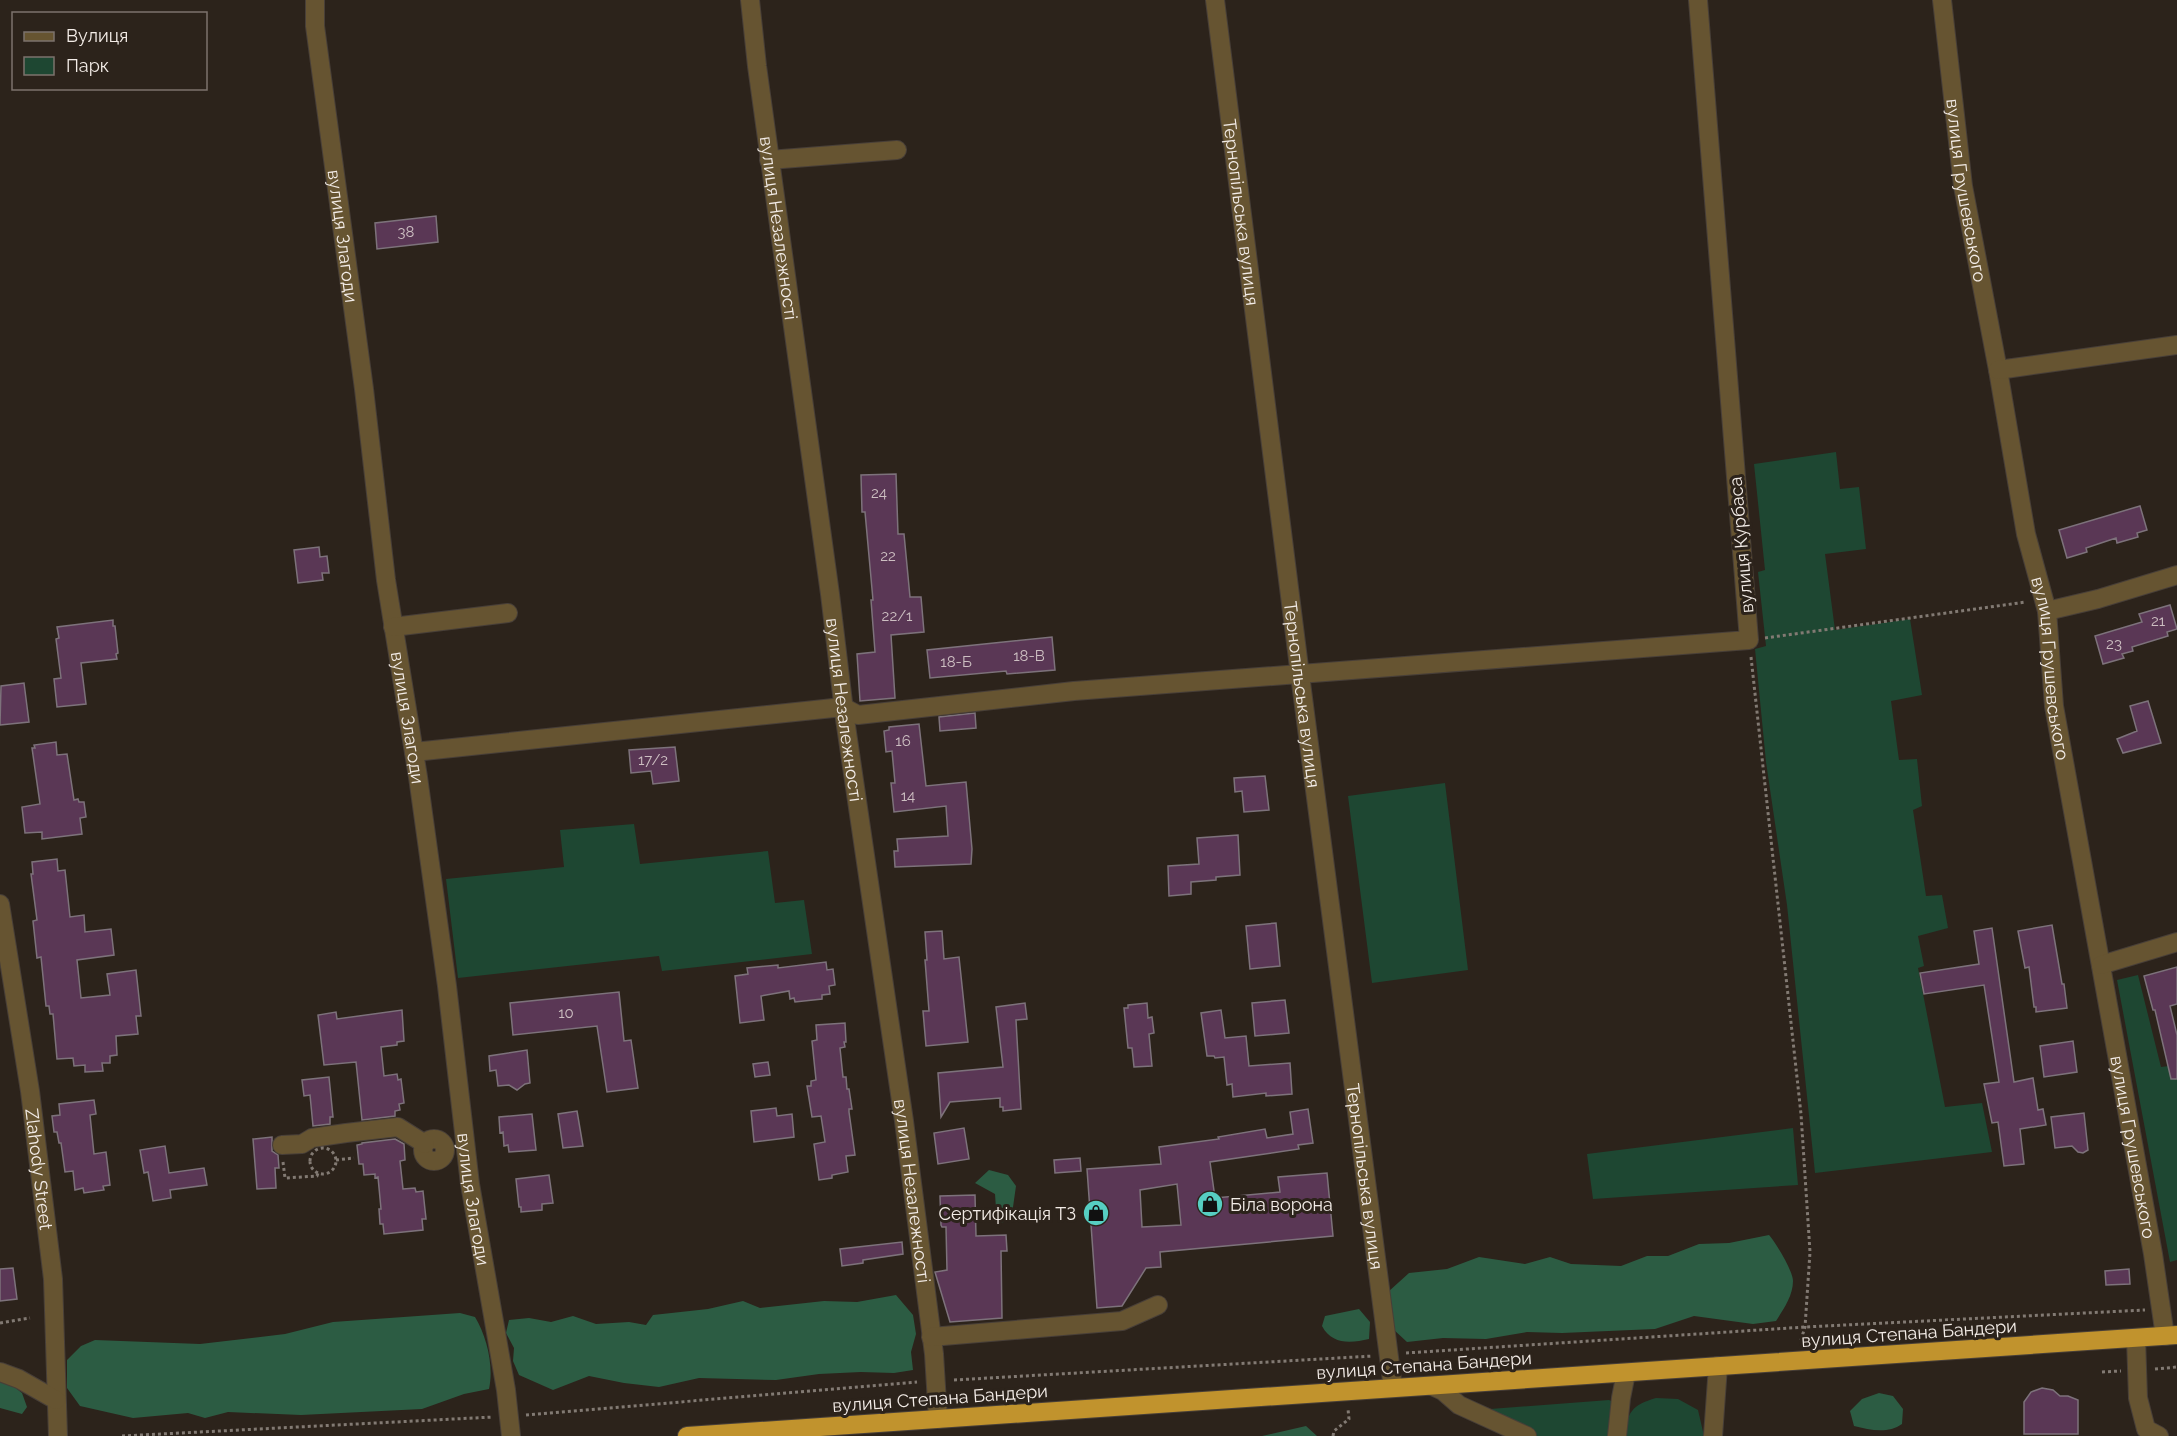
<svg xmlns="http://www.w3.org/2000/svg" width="2177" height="1436" font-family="Raleway,sans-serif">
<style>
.green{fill:#1e4732}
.forest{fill:#2c5c43}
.building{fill:#5a3755;stroke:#7d727b;stroke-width:1.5;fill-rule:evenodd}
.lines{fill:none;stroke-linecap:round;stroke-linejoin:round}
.minor-casing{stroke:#483f38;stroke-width:20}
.highway-casing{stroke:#483f38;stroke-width:20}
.path{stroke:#827a73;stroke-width:3;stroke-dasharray:3 3;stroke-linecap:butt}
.minor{stroke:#665431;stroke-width:18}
.highway{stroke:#c1932d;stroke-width:18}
.labels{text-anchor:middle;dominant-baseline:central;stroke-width:6;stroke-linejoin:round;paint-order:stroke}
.number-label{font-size:15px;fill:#cdbfc2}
.street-label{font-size:18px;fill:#f3ece7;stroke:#2c231b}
.poi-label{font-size:18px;fill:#f3ece7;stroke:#2c231b;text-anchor:start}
</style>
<rect width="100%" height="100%" fill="#2c231b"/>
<path class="green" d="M1836,452L1840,489L1859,487L1866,549L1825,554L1835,630L1910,619L1922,695L1891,701L1899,760L1917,759L1922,806L1913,810L1926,896L1942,895L1948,928L1918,936L1924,966L1918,968L1945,1107L1982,1103L1992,1152L1815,1173L1787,905L1766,762L1755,649L1766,646L1758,572L1765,570L1754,464Z
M1445,783L1468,970L1372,983L1348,796Z
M634,824L640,864L768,851L775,903L804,900L812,954L662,971L659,956L458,978L446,879L564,867L560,830Z
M2138,975L2161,1067L2177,1065V1260L2170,1262L2117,980Z
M1793,1128L1798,1185L1593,1199L1587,1154Z
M1656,1398L1678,1399L1698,1410L1704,1436H1625C1627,1412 1632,1405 1656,1398Z
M1609,1400L1613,1402L1611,1436H1530L1477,1410Z"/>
<path class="forest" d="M989,1170L1008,1175L1016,1186L1011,1221L997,1223L995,1194L975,1183Z
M1769,1235C1776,1243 1793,1271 1793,1281C1793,1296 1783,1310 1776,1321L1753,1324L1694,1316L1655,1329L1562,1333L1527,1332L1486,1339L1443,1338L1407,1342L1393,1329L1388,1292L1409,1273L1447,1269L1479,1257L1525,1264L1550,1257L1571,1264L1621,1266L1647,1256H1668L1699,1244L1729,1243Z
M896,1295L913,1315L916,1334L911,1352L913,1370L894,1373L861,1372L819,1374L776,1380L699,1378L659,1387L624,1383L589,1376L553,1390L519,1375L513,1361L514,1348L506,1333L509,1320L529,1318L551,1322L573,1316L596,1324L629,1322L646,1325L653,1315L708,1309L743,1301L760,1308L824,1301L857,1302Z
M1359,1309L1370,1322L1369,1339C1351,1343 1332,1345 1322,1326L1325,1316Z
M460,1313L475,1317C487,1337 494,1366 489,1389L464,1394L422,1409L301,1415L228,1412L205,1418L188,1413L133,1418L80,1406L67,1388V1360L81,1346L95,1340L200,1344L285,1334L333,1322Z
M3,1378L22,1393L27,1407L22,1414L0,1408V1379Z
M1879,1393L1893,1396L1903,1409L1902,1424C1888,1434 1870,1430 1854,1426L1850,1411L1862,1399Z
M1306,1426L1317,1436H1262Z"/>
<path class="building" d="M436,216L438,242L377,249L375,223Z
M896,474L898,534H904L910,597H921L924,632L891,635L895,698L860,701L857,654L875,652L871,600H873L865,512H862L861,475Z
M2140,506L2147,530L2137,533L2138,537L2117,543L2116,538L2086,548L2087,552L2067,558L2059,530Z
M319,547L320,557L327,556L329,573H322L323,580L298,583L294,550Z
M2170,605L2177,629L2167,632L2168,636L2132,647L2133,651L2122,654L2124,658L2103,664L2095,636L2142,622L2139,614Z
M113,620V626H115L118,653L116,654L117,659L81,663L86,704L57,707L54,679L61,678L56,639L59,638L57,627Z
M1052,637L1055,670L1007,674L1006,671L930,678L927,650Z
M24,683L29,722L0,725L1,686Z
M2148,701L2161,743L2123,753L2117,739L2137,731L2130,706Z
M975,713L976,728L940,731L939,717Z
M919,724L926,786L966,782L972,849L971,864L895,867L894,851H898L897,839L948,836L946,806L894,812L891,783H895L892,751L886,752L884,731L889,730V727Z
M56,742L57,755L67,754L74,800L78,799L79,802H84L86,817L80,818L82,834L42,839V832L25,833L22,807L40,804L32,748H35L34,745Z
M675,747L679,781L653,784L651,771L631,773L629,750Z
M1265,776L1269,810L1244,812L1242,791L1235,792L1234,778Z
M1238,835L1240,875L1216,877V880L1191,882V894L1169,896L1168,866L1199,864L1197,838Z
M57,859L58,871L65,870L70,917L84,915L85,932L111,929L114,955L77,960L81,998L110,995L107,974L136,970L141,1016H136L138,1034L116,1036L117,1055L110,1056V1063H102L103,1071L85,1072V1065L74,1066L73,1058L57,1059L53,1014H50L49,1006H46L41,957L37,958L33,921L37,920L31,874H33L32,862Z
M1276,923L1280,966L1250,969L1246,926Z
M2052,925L2062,984H2064L2067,1008L2036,1012V1007H2034L2029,967L2025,968L2018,931Z
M1992,928L2014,1082L2033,1078L2038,1110L2043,1109L2046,1125L2020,1129L2024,1164L2004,1166L1998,1122L1992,1123L1984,1084L1999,1082L1984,985L1924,994L1920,973L1979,964L1974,931Z
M942,931L944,959L959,957L968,1042L926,1046L923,1011H929L925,960H927L925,932Z
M826,962L827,970L833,969L835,985L829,986L830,994L822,995V999L795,1002L794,998L790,999L789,991L761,996L764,1020L740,1023L735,976L748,974L747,968L778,965V968Z
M2177,967V1004L2170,1006L2177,1035V1079H2171L2155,1010H2153L2144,976Z
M619,992L624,1041L631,1040L638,1088L607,1092L597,1026L513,1035L510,1003Z
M1285,1000L1289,1033L1255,1036L1252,1003Z
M1025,1003L1027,1019L1016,1020L1021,1109L1003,1111V1107H1000V1098L950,1102L941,1117L938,1073L1003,1067L996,1007Z
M1147,1003L1148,1018L1152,1017L1154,1033L1149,1034L1152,1066L1134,1067L1132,1048H1128L1124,1008H1128V1005Z
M402,1010L404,1041L397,1042V1045L381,1047L384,1076L397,1074L398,1080L401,1079L404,1103L399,1104L400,1110L395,1111V1116L362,1120L356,1062L324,1065L318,1015L336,1012L337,1019Z
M1221,1010L1225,1038L1246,1036L1249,1066L1290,1063L1292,1094L1266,1096V1093L1233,1097L1232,1084L1227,1085L1224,1057L1215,1058L1214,1056H1207L1201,1013Z
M845,1023L846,1042H844L845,1047L840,1048L843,1077H846L847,1089H849L852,1109H849V1112L855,1155L846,1156L848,1172L832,1175V1178L819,1180L814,1144L825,1142L821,1116L812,1117L807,1086H811V1081L816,1080L812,1041L817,1040L816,1025Z
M2073,1041L2077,1072L2044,1077L2040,1046Z
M527,1050L530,1083L525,1084L517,1090L509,1085L498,1086L496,1070L490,1071L489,1056Z
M768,1062L770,1075L755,1077L753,1064Z
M329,1077L333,1117H330V1124L313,1126L310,1095L304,1096L302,1080Z
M94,1100L96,1114L90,1115L94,1154L106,1152L110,1185L103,1186L104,1190L84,1193L83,1188L75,1190L73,1171L65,1172L61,1143H59L57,1132H54L52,1116L60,1115L59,1104Z
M776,1108L777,1116L792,1114L794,1137L754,1142L751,1111Z
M1308,1109L1313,1143L1298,1145L1299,1149L1210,1162L1215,1198L1280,1192L1278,1177L1327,1173L1333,1236L1160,1252L1161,1267L1146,1268L1122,1306L1097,1308L1087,1169L1161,1164L1159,1147L1219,1139L1218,1137L1265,1129L1267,1138L1293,1134L1290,1112ZM1177,1184L1181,1225L1142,1227L1140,1190Z
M577,1111L583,1146L563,1148L558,1114Z
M2084,1113L2088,1150L2083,1153L2078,1152L2072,1146L2055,1148L2051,1117Z
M532,1114L536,1150L509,1152L508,1145L504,1146L503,1132L500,1133L499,1117Z
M964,1128L969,1159L938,1164L934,1133Z
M272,1137V1151L278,1155L279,1168H275L276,1188L257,1189L253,1139Z
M395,1139L404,1144L405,1160L400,1161L403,1189L415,1188L416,1192L423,1191L426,1219H422L423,1230L384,1234L383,1224H380L379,1209H381L378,1177L375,1178V1174L364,1175L363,1164H359L357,1145L362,1144V1143Z
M165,1146L169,1173L204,1168L207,1185L170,1190L171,1198L153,1201L148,1172L144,1173L140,1150Z
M1080,1158L1081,1171L1055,1173L1054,1160Z
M549,1175L553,1203L542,1204V1210L521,1212V1207H519L516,1179Z
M975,1195L976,1236L1006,1235L1007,1251H1001L1002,1318L950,1322L935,1272L947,1270L946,1227H942L941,1225L940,1196Z
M902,1242L903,1254L863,1260V1263L842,1266L840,1249Z
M13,1268L17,1299L0,1301V1269Z
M2129,1269L2130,1284L2106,1285L2105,1271Z
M2042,1388L2053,1390L2060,1396H2068L2078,1400V1434H2024V1402L2031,1392Z"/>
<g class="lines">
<g class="minor-casing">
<g id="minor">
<path id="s1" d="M315,0V26L364,389L386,580L418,777L447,986L470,1184L506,1390L511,1436"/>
<path id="s2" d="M750,0L757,66L830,594L845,719L904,1121L934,1354L938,1419"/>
<path id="s3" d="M1215,0L1300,675L1393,1388"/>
<path id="s4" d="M1942,0L1963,186L1998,370L2026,534L2047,611L2054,706L2153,1254L2165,1336"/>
<path d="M769,160L897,150"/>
<path d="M1998,370L2177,345"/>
<path d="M2047,611L2098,599L2177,575"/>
<path d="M393,627L508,613"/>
<path d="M414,752L843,707L858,715L1074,691L1749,640L1698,0"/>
<path id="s5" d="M0,904L30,1091L53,1279L58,1436"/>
<path d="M2101,965L2177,942"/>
<circle cx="434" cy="1150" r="11"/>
<path d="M282,1145L302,1144L312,1138L346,1133L398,1127L425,1144"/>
<path d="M931,1337L1122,1321L1158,1305"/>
<path d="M2136,1338L2138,1398L2146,1429L2159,1436"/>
<path d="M0,1372L19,1379L56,1400"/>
<path d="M1432,1386L1443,1391L1459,1405L1527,1436"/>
<path d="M1617,1436L1621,1398L1626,1373"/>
<path d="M1713,1436L1718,1366"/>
</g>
</g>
<g class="highway-casing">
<path id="highway" d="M687,1436L2177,1335"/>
</g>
<path class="path" d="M1765,638L2026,602
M1751,657L1801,1114L1810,1252L1805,1327L1800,1343
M310 1161a13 13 0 1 1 26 0a13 13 0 1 1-26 0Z
M336,1160L354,1158
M283,1162L285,1178L317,1176L318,1173
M0,1323L30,1318
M1406,1353L1805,1327L2145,1310
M2155,1369L2177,1367
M2102,1372L2121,1371
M954,1380L1373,1356
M526,1415L917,1382
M122,1436L493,1417
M1333,1436L1334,1431L1349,1419L1348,1409"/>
<use href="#minor" class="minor"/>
<use href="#highway" class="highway"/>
</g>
<defs>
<g id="shop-disc" transform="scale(1.35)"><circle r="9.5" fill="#56cec2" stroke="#2c231b"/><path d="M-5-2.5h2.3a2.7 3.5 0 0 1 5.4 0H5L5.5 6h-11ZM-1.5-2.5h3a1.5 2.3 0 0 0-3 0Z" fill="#111"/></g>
</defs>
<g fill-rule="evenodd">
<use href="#shop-disc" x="1210" y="1204"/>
<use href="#shop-disc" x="1096" y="1213"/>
</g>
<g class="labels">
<g class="number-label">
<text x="406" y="232">38</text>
<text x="879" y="493">24</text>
<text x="888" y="556">22</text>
<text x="897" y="616">22/1</text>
<text x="2158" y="621">21</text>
<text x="2114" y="644">23</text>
<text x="1029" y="656">18-В</text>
<text x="956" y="662">18-Б</text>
<text x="903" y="741">16</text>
<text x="653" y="760">17/2</text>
<text x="908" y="796">14</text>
<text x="566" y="1013">10</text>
</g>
<g class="street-label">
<text stroke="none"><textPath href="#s4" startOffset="192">вулиця Грушевського</textPath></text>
<text stroke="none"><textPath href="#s3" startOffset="214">Тернопільська вулиця</textPath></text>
<text stroke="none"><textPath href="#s2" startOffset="230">вулиця Незалежності</textPath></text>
<text stroke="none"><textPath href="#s1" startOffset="238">вулиця Злагоди</textPath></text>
<text transform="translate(1741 545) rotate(-95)">вулиця Курбаса</text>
<text stroke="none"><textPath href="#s4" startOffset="678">вулиця Грушевського</textPath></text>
<text stroke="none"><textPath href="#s3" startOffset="700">Тернопільська вулиця</textPath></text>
<text stroke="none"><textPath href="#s2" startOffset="716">вулиця Незалежності</textPath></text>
<text stroke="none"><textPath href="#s1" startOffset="724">вулиця Злагоди</textPath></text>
<text stroke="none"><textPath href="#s4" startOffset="1164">вулиця Грушевського</textPath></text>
<text stroke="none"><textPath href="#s5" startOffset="268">Zlahody Street</textPath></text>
<text stroke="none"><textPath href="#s3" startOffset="1186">Тернопільська вулиця</textPath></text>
<text stroke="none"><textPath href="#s2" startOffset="1202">вулиця Незалежності</textPath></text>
<text stroke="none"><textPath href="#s1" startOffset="1210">вулиця Злагоди</textPath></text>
<text transform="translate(1909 1333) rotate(-4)">вулиця Степана Бандери</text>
<text transform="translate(1424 1365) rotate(-4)">вулиця Степана Бандери</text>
<text transform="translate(940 1398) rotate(-4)">вулиця Степана Бандери</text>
</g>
<g class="poi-label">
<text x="1230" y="1204">Біла ворона</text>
<text x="1076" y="1213" text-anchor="end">Сертифікація ТЗ</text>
</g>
</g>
<rect x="12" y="12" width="195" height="78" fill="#2c231b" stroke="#7c736d" stroke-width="1.5"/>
<rect x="24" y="32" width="30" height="9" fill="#665431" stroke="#7c736d" stroke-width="1.5"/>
<text x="66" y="42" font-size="18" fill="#f3ece7">Вулиця</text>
<rect x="24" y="57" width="30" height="18" fill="#1e4732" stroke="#7c736d" stroke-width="1.5"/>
<text x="66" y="72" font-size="18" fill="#f3ece7">Парк</text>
</svg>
